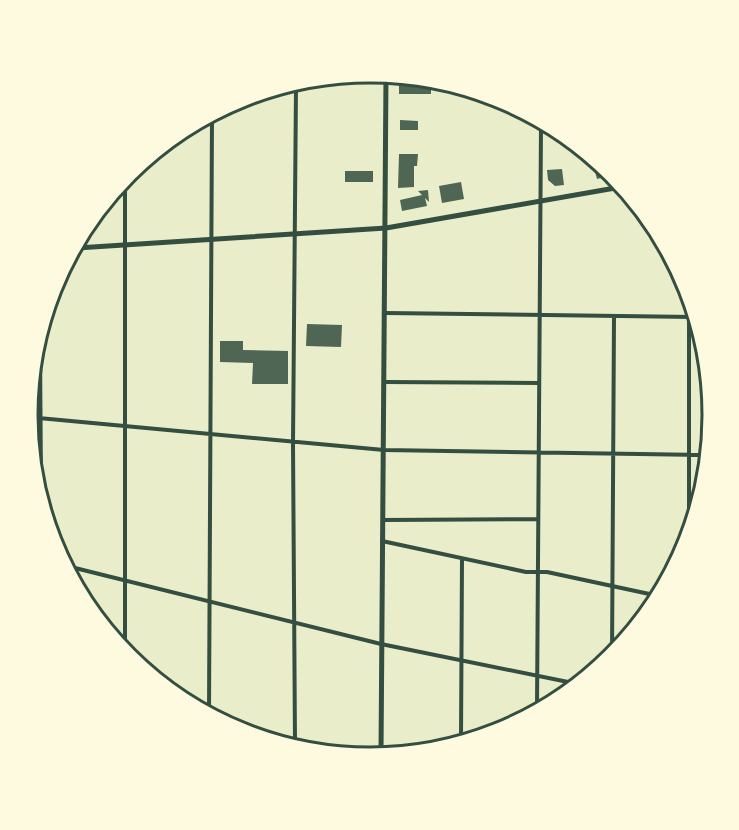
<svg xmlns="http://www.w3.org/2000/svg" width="739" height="830" font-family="'Zilla Slab',serif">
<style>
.building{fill:#4f6655}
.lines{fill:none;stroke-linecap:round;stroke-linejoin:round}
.minor{stroke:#344e41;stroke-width:4}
.secondary{stroke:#344e41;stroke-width:5}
.rim{fill:none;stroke:#344e41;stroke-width:3}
</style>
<rect width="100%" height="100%" fill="#e9edc9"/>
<path class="building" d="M399,82L431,85V94H399Z
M400,120L418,121V130H400Z
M399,154H418L417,166H414V187L398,188Z
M601,166L612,173L613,175L597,179L594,168Z
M562,169L564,185L555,186L548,180L547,170Z
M345,171H373V182H345Z
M461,182L464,199L442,203L439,186Z
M428,190L429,202L425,198L427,206L402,211L400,200L422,195L418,191Z
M307,324L342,325L341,347L306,346Z
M220,341H243V350L288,351V384H252L253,363L220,362Z"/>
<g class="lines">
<path class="minor" d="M385,313L693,317
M40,348L41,484
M384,382L539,383
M28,417L384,450L704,455
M383,520L538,519
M689,531V299
M382,541L526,572H547L654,595
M67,566L381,644L573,683
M125,653V176
M612,657L614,317
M537,707L541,125
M209,712L212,116
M461,739L462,559
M295,743L293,443L296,87
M381,752H395"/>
<path class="secondary" d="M77,248L386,228L621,187
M381,755L386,76"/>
</g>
<path d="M0 0H739V830H0ZM38 415a332 332 0 1 1 664 0a332 332 0 1 1-664 0Z" fill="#fefae0" fill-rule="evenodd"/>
<path class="rim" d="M38 415a332 332 0 1 1 664 0a332 332 0 1 1-664 0Z"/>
</svg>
